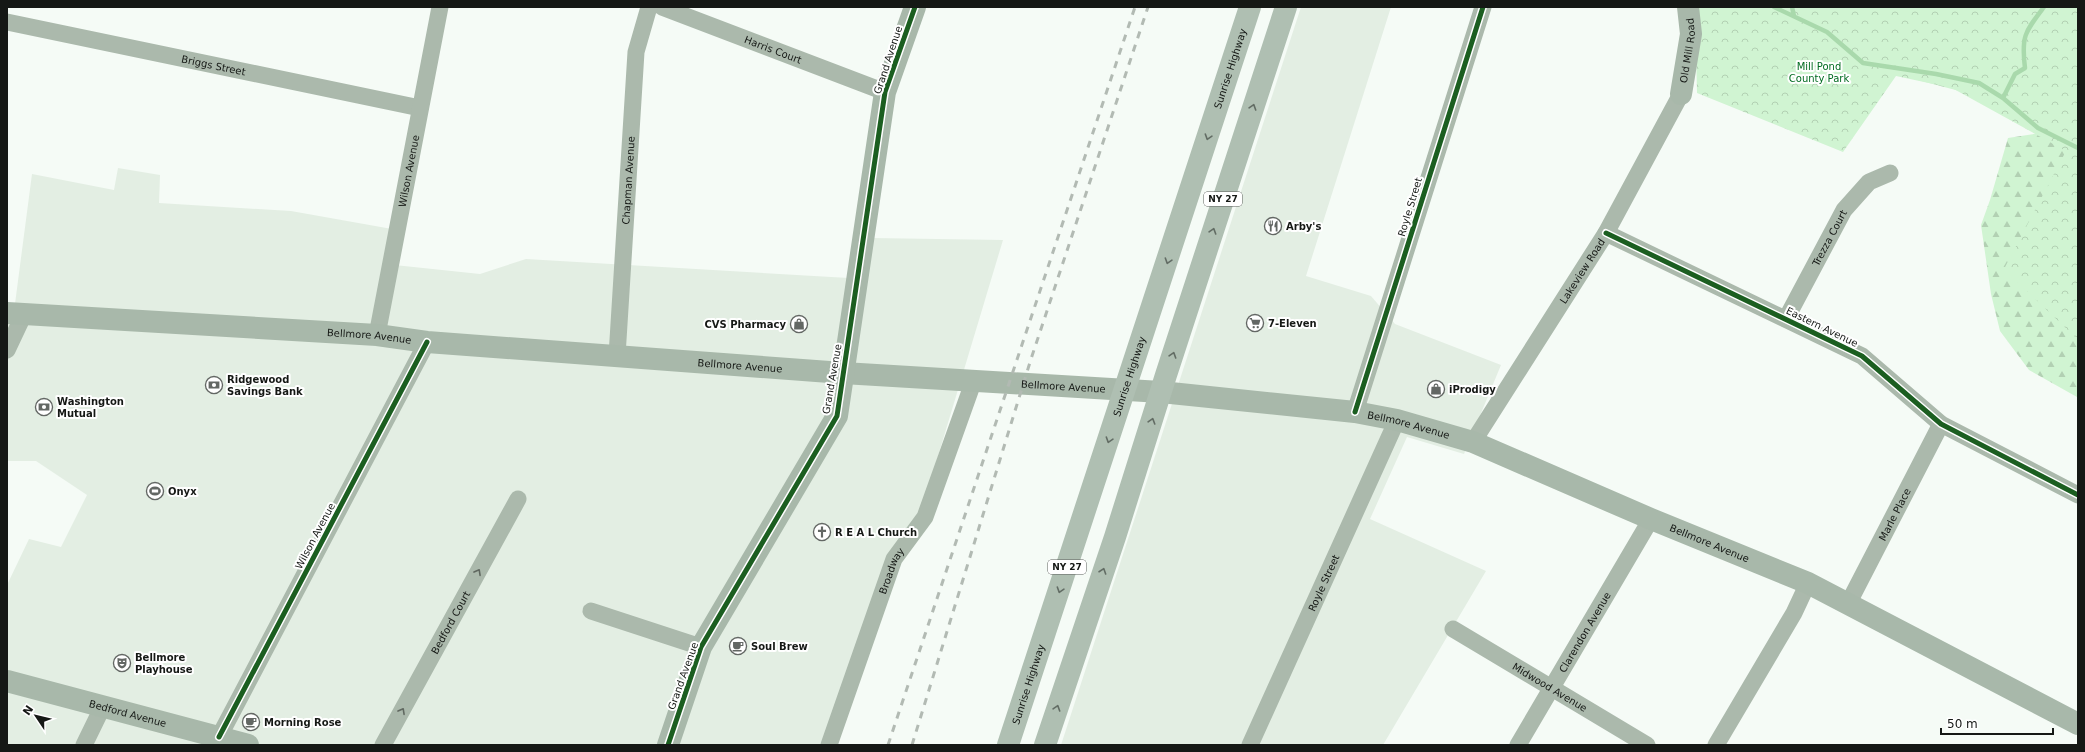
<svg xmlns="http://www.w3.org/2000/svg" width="2085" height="752" font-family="'DejaVu Sans',sans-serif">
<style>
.built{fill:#e3eee3}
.forest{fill:url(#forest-firs)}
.park{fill:url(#park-crowns)}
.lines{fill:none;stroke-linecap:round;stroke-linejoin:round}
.stream{stroke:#a9d9ac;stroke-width:4.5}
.street{stroke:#abb9ac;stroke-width:17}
.secondary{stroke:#a8b8aa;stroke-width:22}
.highway{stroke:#afbfb2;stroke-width:22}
.rail{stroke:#b2bab3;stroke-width:3;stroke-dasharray:7 7;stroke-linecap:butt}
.cycleway-casing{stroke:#fff;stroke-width:8}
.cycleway{stroke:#1b5e20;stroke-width:5}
.oneway{stroke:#626c64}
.oneway2{stroke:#606860}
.labels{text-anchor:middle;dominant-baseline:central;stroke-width:4;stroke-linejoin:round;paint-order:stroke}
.shield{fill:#fff;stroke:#5b5d5b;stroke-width:1}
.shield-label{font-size:9px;font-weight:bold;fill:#151815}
.street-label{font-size:10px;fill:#151815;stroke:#fff}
.park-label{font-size:10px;fill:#006b20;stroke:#fff}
.poi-label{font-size:10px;font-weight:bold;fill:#151815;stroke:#fff;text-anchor:start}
</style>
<defs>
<pattern id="forest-firs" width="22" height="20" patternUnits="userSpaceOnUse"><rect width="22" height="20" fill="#d0f4d2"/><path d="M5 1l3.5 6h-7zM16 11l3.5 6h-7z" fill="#b2d0b3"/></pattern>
<pattern id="park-crowns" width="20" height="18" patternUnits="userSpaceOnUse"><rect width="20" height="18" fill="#d0f4d2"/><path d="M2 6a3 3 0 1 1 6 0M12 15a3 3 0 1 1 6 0" fill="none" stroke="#b2d0b3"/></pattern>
</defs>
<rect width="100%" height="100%" fill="#f5fbf6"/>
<path class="built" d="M1301,7H1391L1306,276L1371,296L1395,324L1501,365L1464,454L1407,437L1370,519L1486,571L1383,745H1061Z
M118,168L160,175L159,203L291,211L392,229L385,264L480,274L526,259L866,279L872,238L1003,240L920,516L824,745H7V585L29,539L61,547L87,495L36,461H7V319H13L32,174L114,190Z"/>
<path class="forest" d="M2078,7V397H2077L2029,370L2000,331L1991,294L1981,225L1990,200L2008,138L2041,133L1982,97L1895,74Z"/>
<path class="park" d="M1695,7H2078V340L2004,269L2066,151L1952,88L1896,76L1843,152L1697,93Z"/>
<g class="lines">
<path class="stream" d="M1774,7L1827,32L1863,63L1936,74L1979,83L2003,98
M1792,7L1794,16
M2044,7C2025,32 2021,36 2025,68L2015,74L2003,98L2038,128L2078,148"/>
<g class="street">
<path id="s1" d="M662,7L885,92"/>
<path id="s2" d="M7,22L420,108"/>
<path d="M1606,233L1862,356L1941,424L2078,495"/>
<path id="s3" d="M1786,319L1844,210L1869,182L1890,173"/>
<path id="s4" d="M377,335L440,7"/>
<path d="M7,350L24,314"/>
<path id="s5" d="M617,356L636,52L649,7"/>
<path d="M1355,412L1483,7"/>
<path id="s6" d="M1473,442L1606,233L1681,94"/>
<path id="s7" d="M1848,604L1941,424"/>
<path d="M591,611L701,647"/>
<path id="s8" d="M1453,629L1647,745"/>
<path d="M219,737L427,342"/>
<path d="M84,745L103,706"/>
<path id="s9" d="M383,745L518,499"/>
<path id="s10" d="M829,745L894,559L925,517L974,380"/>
<path id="s11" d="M1250,745L1397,420"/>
<path id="s12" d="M1518,745L1651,519"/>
<path d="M1716,745L1794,613L1808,583"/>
</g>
<g class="secondary">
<path id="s13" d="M1681,94L1691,34L1688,7"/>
<path id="s14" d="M7,313L377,335L427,342L843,373L1161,392L1355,412L1397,420L1473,442L1651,519L1808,583L2078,724"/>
<path id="s15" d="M7,681L248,745"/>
<path d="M668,745L701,647L837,416L885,92L915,7"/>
</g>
<g class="highway">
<path id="s16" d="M1008,745L1250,7"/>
<path d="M1045,745L1115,537L1166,375L1286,7"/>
</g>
<path class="rail" d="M888,745L1135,7
M912,745L1031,359L1148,7"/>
<g class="cycleway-casing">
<path id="cycleway" d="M1606,233L1862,356L1941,424L2078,495
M1355,412L1483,7
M219,737L427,342
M668,745L701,647L837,416L885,92L915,7"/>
</g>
<use href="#cycleway" class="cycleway"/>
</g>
<defs><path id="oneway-chevron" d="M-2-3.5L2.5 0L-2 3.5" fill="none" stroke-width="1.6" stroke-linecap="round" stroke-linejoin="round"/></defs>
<g class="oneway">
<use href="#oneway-chevron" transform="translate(1253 107) rotate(-72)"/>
<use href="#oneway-chevron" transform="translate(1208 137) rotate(108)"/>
<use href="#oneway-chevron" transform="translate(1213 231) rotate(-72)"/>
<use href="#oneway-chevron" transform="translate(1168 261) rotate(108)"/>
<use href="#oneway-chevron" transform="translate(1173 355) rotate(-72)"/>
<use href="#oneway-chevron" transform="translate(1152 421) rotate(-73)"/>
<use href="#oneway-chevron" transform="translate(1109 440) rotate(108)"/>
<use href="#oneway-chevron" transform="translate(1103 571) rotate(-71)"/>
<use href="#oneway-chevron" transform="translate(1060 590) rotate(108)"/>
<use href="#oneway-chevron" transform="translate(1057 708) rotate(-72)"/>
</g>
<g class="oneway2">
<use href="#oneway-chevron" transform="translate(478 572) rotate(-61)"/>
<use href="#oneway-chevron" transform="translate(402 711) rotate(-61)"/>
</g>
<defs>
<g id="restaurant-ring" transform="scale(0.9)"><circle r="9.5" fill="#fff" stroke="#636764" stroke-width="1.5"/><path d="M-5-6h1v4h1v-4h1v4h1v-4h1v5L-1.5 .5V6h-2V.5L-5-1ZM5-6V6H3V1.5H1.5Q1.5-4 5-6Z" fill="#636764"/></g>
<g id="supermarket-ring" transform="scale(0.9)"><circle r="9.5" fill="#fff" stroke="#636764" stroke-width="1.5"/><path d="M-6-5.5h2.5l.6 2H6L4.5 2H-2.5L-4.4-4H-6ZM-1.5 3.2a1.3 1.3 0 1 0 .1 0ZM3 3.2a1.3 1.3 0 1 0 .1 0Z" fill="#636764"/></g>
<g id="shop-ring" transform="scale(0.9)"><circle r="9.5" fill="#fff" stroke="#636764" stroke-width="1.5"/><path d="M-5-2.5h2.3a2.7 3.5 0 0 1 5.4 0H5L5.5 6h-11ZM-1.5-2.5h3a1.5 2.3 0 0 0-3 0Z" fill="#636764"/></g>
<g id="bank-ring" transform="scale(0.9)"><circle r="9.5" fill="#fff" stroke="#636764" stroke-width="1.5"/><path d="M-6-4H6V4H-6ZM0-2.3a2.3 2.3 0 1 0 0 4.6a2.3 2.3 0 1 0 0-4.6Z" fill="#636764"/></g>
<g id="stadium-ring" transform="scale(0.9)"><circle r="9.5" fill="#fff" stroke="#636764" stroke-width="1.5"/><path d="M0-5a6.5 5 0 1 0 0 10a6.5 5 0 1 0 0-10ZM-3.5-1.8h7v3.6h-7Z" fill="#636764"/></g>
<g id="church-ring" transform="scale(0.9)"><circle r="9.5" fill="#fff" stroke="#636764" stroke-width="1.5"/><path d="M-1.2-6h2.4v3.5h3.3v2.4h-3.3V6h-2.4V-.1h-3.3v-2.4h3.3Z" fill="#636764"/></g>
<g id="cafe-ring" transform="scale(0.9)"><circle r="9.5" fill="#fff" stroke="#636764" stroke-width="1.5"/><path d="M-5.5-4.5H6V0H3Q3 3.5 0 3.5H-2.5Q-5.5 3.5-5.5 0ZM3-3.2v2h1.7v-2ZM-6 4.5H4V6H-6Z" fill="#636764"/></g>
<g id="theatre-ring" transform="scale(0.9)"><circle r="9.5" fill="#fff" stroke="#636764" stroke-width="1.5"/><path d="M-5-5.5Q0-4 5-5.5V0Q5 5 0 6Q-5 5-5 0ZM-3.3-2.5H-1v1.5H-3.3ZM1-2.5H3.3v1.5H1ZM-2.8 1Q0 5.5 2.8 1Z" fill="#636764"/></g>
</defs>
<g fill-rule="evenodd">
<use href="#restaurant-ring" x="1273" y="226"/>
<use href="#supermarket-ring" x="1255" y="323"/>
<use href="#shop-ring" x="799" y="324"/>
<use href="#bank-ring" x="214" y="385"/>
<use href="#shop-ring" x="1436" y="389"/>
<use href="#bank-ring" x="44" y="407"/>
<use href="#stadium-ring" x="155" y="491"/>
<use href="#church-ring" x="822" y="532"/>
<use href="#cafe-ring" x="738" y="646"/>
<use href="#theatre-ring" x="122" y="663"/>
<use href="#cafe-ring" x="251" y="722"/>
</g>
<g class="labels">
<g class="shield">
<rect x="1204" y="192" width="38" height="14" rx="3"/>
<rect x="1048" y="560" width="38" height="14" rx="3"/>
</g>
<g class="shield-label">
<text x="1223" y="199">NY 27</text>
<text x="1067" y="567">NY 27</text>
</g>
<g class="street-label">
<text stroke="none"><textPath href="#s1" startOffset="119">Harris Court</textPath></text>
<text stroke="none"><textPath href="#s13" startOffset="44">Old Mill Road</textPath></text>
<text transform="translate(888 60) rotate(-72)">Grand Avenue</text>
<text stroke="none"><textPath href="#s2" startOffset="211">Briggs Street</textPath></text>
<text stroke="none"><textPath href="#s16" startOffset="712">Sunrise Highway</textPath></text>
<text stroke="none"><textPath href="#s4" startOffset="167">Wilson Avenue</textPath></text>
<text stroke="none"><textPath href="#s5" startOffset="176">Chapman Avenue</textPath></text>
<text transform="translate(1410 207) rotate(-73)">Royle Street</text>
<text stroke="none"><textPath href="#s3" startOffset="92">Trezza Court</textPath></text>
<text stroke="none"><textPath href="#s6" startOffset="203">Lakeview Road</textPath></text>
<text transform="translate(1822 327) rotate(26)">Eastern Avenue</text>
<text stroke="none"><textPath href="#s14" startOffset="363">Bellmore Avenue</textPath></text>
<text stroke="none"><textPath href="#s14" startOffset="735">Bellmore Avenue</textPath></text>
<text stroke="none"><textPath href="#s16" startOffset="388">Sunrise Highway</textPath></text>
<text transform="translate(832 379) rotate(-80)">Grand Avenue</text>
<text stroke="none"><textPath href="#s14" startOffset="1059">Bellmore Avenue</textPath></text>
<text stroke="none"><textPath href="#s14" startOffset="1407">Bellmore Avenue</textPath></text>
<text stroke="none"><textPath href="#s7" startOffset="101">Marle Place</textPath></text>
<text transform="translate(315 536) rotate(-62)">Wilson Avenue</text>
<text stroke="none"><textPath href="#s14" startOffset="1731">Bellmore Avenue</textPath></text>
<text stroke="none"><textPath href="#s10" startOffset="185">Broadway</textPath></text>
<text stroke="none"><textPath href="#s11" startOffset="178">Royle Street</textPath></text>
<text stroke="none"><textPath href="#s9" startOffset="140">Bedford Court</textPath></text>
<text stroke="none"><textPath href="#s12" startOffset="131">Clarendon Avenue</textPath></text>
<text transform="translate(683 676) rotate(-70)">Grand Avenue</text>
<text stroke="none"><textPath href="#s16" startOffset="64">Sunrise Highway</textPath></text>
<text stroke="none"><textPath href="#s8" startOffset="113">Midwood Avenue</textPath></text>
<text stroke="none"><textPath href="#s15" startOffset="125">Bedford Avenue</textPath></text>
</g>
<g class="park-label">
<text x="1819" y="66">Mill Pond<tspan x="1819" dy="12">County Park</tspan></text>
</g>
<g class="poi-label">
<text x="1286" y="226">Arby's</text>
<text x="1268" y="323">7-Eleven</text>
<text x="786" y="324" text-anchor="end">CVS Pharmacy</text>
<text x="227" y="379">Ridgewood<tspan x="227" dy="12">Savings Bank</tspan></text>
<text x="1449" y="389">iProdigy</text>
<text x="57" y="401">Washington<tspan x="57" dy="12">Mutual</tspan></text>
<text x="168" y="491">Onyx</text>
<text x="835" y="532">R E A L Church</text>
<text x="751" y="646">Soul Brew</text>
<text x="135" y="657">Bellmore<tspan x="135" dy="12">Playhouse</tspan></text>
<text x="264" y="722">Morning Rose</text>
</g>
</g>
<rect width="2085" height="752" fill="none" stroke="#151815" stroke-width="16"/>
<g transform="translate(36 716) rotate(305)" stroke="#ffffff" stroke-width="3" paint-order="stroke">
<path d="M0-3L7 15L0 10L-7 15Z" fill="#151815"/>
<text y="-6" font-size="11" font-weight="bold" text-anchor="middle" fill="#151815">N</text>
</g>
<path d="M1941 728v6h112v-6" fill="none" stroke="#151815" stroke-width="2"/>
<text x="1947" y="728" font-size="12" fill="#151815" stroke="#ffffff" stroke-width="3" paint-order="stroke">50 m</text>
</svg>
